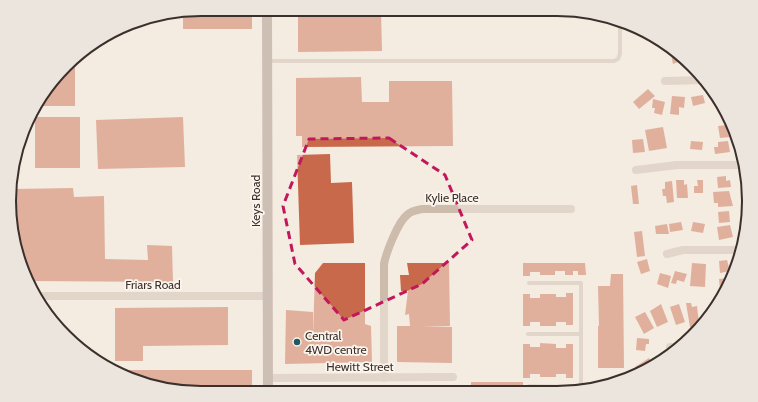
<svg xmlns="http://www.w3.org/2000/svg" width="758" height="402" font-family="Cabin,sans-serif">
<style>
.building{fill:#c8694b}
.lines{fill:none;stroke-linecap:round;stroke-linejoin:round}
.lane{stroke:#cdbbac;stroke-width:4}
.street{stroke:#cdbbac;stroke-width:8}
.secondary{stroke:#a18a7d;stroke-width:10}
.marked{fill:none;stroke:#c2185b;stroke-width:3;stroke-dasharray:8 5;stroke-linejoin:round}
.poi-dot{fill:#1f5a5e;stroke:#fbf5ee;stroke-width:1.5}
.labels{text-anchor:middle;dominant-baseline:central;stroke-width:3.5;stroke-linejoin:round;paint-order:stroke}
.street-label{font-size:12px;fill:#3b302b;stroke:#fbf5ee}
.poi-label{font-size:12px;fill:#3b302b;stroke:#fbf5ee;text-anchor:start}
.rim{fill:none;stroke:#3b302b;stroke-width:2}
</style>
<rect width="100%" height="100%" fill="#f4ebe1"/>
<path class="building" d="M201,9H252V29H183V12Z
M381,10L382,51L298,52V12Z
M670,49L680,58L677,59L678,62L673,64Z
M75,59V106H36L41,95Z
M361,77L362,102H389V81H452L453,146L302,147V136H296V78Z
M648,89L655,96L639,109L633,102Z
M703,95L705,103L693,106L691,97Z
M672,96L685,97L684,108L679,107V115L670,114Z
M653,99L665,102L662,115L654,113L655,108H652Z
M35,117H80V168H35Z
M183,117L185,167L98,169L96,120Z
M728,125L730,137L720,138L718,126Z
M663,127L667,148L649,151L645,130Z
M643,139L645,152L633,153L632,140Z
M691,141L703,142L702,150L690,149Z
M728,141L730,152L715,154L714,147H718V142Z
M330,154L331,183L352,182L354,243L300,245L297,155Z
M726,176V181L730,180L731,187L718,188L717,177Z
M676,180H684V185L687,184L688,198H677Z
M697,180H703V193H694V186H698Z
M672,181L674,202L667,203L666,196H663L662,189H665V182Z
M637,185L639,204H633L631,186Z
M73,188L74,197L104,196L105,259L148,260L147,245L172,246L173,282L28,281L24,275L9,214L12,189Z
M729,191L733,206L718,207V203H714L713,192Z
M729,211L730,222L719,223L718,212Z
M681,222L683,230L670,232L669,224Z
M693,222L705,224L703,233L691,231Z
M667,224L669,234H656L655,226Z
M730,225L733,237L719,240L717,227Z
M642,231L645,256L637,257L634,232Z
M647,259L650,271L641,274L637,262Z
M727,260L730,271L720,273L719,261Z
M323,263H365V324L371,326L372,362L285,364L286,310L313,312V336L315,273Z
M407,263H449L450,326H422L452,327V363L397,362V326H410L409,314L405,315L408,291H401L400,275H409Z
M523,263H585L586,275H578V271H573V275H565V271H555V275H540V272H530V276H523Z
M692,263L706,264L705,287L690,286Z
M675,271L687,274L684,282L677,280L676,284L671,283Z
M660,273L671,276L668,288L657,284Z
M611,274H623L624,368H598V326H599L598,286H610Z
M728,278L725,291H720L719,279Z
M566,293H573V325H566V322H556V326H540V322H530V326H523V294H530V298H540V294H556V297H566Z
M724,296L715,305L714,297Z
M686,303H691L692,307L697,306L699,323L696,327H690Z
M661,304L668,322L657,327L650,311Z
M679,304L685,322L676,325L670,307Z
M228,307V345L143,346V361H115V308Z
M645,312L654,328L644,334L635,317Z
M637,338L649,339V344H646L645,351L636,350Z
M540,343L556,344V348H566V344H573V378H566V374H556V377H540V374H530V378H523V344H530V347H540Z
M649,358L653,365L637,371L635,367Z
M116,370H252V392L189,393Z
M471,382H523V392H471Z"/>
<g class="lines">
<path class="lane" d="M268,61H614L618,59L620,54V25
M529,283H581V391
M528,334H581
M529,386L581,387"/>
<path class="street" d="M665,81L705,80
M636,170L677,165H740
M745,233V192
M667,254L683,250H739
M37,296H268
M670,347H677
M268,378L453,377
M384,378V264C386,253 398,222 407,215C411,211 416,210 422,209H571"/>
<path class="secondary" d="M267,9L268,392"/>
</g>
<path d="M0 0H758V402H0ZM389,138L445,175L472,240L422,284L344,320L295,264L283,206L309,139Z" fill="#f4ebe1" fill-opacity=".55" fill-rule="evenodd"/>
<path class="marked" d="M389,138L445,175L472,240L422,284L344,320L295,264L283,206L309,139Z"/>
<circle class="poi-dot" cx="297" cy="342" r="4"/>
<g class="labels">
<g class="street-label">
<text x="452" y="197">Kylie Place</text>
<text transform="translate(255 201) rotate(-90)">Keys Road</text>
<text x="153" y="284">Friars Road</text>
<text x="360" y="366">Hewitt Street</text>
</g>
<g class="poi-label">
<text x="305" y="335">Central<tspan x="305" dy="14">4WD centre</tspan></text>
</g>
</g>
<path d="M0 0H758V402H0ZM201 16H557A185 185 0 0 1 742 201V201A185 185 0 0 1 557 386H201A185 185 0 0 1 16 201V201A185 185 0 0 1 201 16Z" fill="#ece5de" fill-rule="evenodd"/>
<path class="rim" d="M201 16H557A185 185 0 0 1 742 201V201A185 185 0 0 1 557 386H201A185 185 0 0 1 16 201V201A185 185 0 0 1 201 16Z"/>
</svg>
